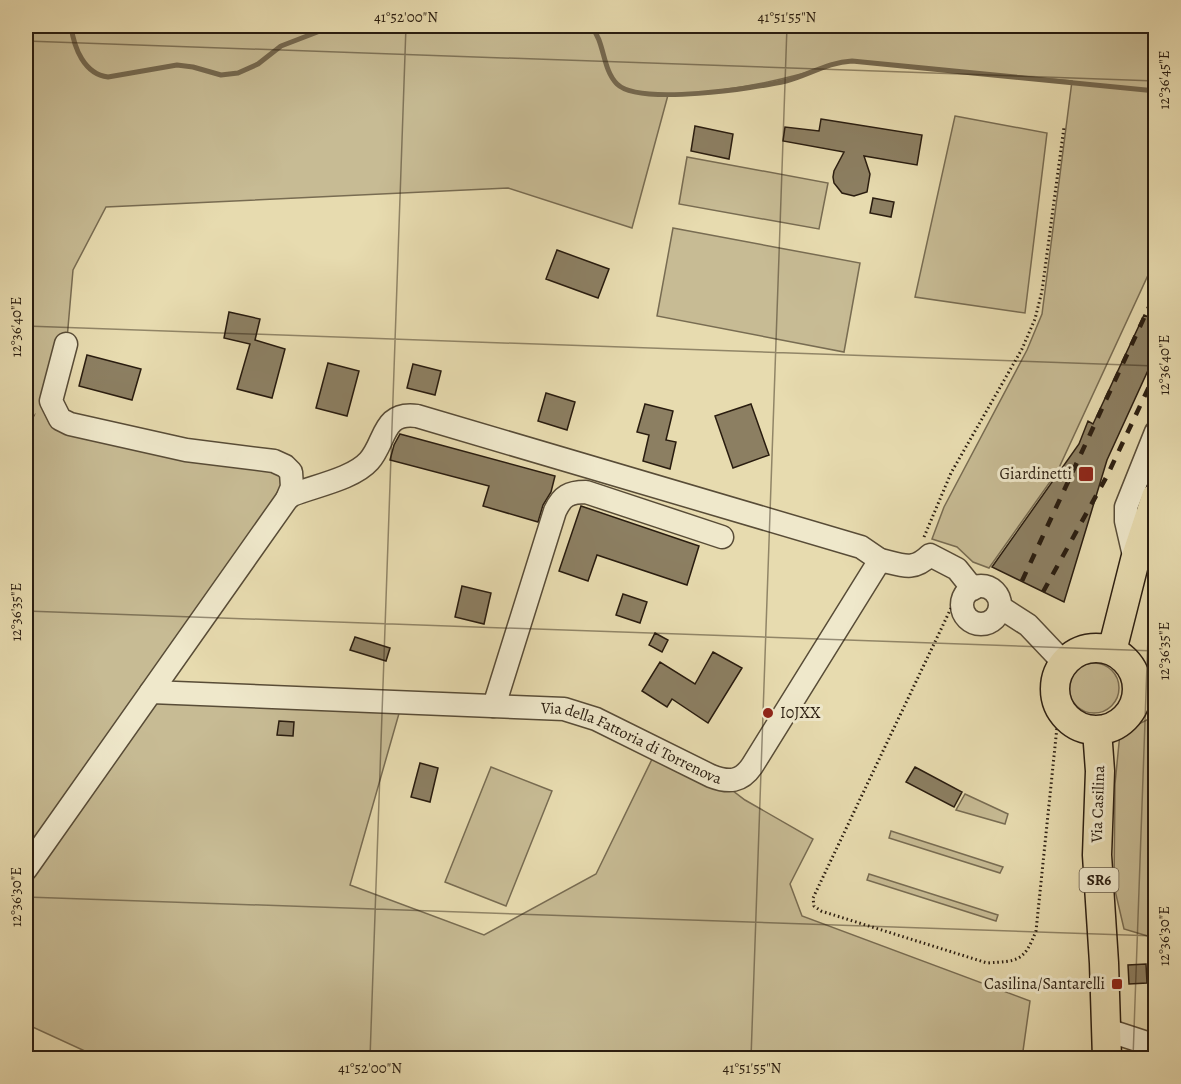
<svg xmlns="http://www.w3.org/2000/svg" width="1181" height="1084" font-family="Alegreya,serif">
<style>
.green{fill:#c7bb94;stroke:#786c52;stroke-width:1.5}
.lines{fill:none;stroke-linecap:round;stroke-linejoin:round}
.stream{stroke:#74684f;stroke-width:5}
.building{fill:#8c7f62;stroke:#291c0f;stroke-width:1.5}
.minor-casing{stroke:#584c37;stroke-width:25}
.major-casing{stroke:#291c0f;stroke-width:31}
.path{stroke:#291c0f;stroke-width:3;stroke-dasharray:1.5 3;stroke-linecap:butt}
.minor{stroke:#efe8cb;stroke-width:22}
.major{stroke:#e7dbaf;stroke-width:28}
.rail{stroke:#291c0f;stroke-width:4.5;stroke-dasharray:10 10;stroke-linecap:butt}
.ticks{fill:none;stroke:#291c0f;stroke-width:1.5;stroke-opacity:0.45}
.poi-dot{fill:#8f2418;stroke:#efe8cb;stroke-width:2}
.labels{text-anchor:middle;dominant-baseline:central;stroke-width:6;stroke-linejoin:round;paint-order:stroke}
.shield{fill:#efe8cb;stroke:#645947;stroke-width:1.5}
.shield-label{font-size:15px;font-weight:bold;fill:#291c0f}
.poi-label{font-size:16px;fill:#291c0f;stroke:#efe8cb;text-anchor:end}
.street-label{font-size:16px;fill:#291c0f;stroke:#efe8cb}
.neatline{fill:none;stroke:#291c0f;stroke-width:2}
.ticks-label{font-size:15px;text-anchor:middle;fill:#291c0f}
</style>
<rect width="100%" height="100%" fill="#e7dbaf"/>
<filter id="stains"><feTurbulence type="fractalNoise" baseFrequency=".00333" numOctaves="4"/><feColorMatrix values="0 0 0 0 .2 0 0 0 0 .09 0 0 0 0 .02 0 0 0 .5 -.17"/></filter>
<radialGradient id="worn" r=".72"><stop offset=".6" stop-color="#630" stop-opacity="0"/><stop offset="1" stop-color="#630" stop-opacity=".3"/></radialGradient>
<path class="green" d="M26,26H1155L1156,145H1153L1152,156L1156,157L1155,260L1057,472L989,568L973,562L957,547L932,539L944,507L1027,350L1042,314L1072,81L844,61C788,80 728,92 668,95L632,228L508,188L106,207L73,270L60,420L291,472L151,692L402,703L350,885L484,935L596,874L657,749L716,778L745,800L813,839L790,884L802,916L1030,1001L1022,1058H100L26,1024Z
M955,116L1047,133L1025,313L915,297Z
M687,157L828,183L819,229L679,204Z
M673,228L860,263L844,352L657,316Z
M1069 688a25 25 0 1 1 50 0a25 25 0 1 1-50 0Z
M1155,716L1156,920L1151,937L1124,929L1114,886L1115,784L1120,733Z
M491,767L552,791L506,906L445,882Z
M965,794L1008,814L1005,824L956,810Z
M891,831L1003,867L1000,873L889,838Z
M869,874L998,915L996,921L867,880Z"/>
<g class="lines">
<path class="stream" d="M71,26C74,48 84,74 108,77L177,65L193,67L221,75L238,73L258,64L281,46L333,26
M431,26H449
M591,26C605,42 602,69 617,84C639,106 756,88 786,81C809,75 828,62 852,61L1156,91"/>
</g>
<path class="building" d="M821,119L922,135L917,165L864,156L870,174L867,192L854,196L842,193L834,183L833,177L834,171L844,152L783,141L785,127L819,131Z
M695,126L733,134L729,159L691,151Z
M873,198L894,202L891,217L870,213Z
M557,250L609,269L598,298L546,279Z
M229,312L260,319L255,340L285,349L272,398L237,389L250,344L224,338Z
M1144,315L1155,320V355L1107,460L1064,602L992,567L1079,444L1088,421L1093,424Z
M87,355L141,369L132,400L79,386Z
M328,363L359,371L347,416L316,408Z
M413,364L441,371L435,395L407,388Z
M546,393L575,402L567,430L538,421Z
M645,404L673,411L666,440L676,442L670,469L643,461L649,435L637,432Z
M751,404L769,455L733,468L715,416Z
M400,434L555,476L551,492L543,505L538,522L483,506L489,486L390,460L394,445Z
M581,506L699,546L687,585L597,555L588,581L559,571Z
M462,586L491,593L484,624L455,617Z
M623,594L647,602L640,623L616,615Z
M655,633L668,640L662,652L649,645Z
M355,637L390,648L386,661L350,650Z
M713,652L742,668L708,723L672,699L667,707L642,691L660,662L695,684Z
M279,721L294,722L293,736L277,735Z
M420,763L438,768L430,802L411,797Z
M915,767L962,792L954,807L906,782Z
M1146,964L1147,983L1129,984L1128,965Z"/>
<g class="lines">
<g class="minor-casing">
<g id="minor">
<path d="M66,344L51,401L60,419L70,424L186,450L274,461L285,466L291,472L292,487L287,499"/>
<path d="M1135,560L1126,521V507L1156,432"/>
<circle cx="981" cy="605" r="19"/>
<path d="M1000,607L1028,625L1064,663"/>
<path d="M1137,688L1156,694"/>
<path id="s1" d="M151,692L564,709L596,719L711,776C729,783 741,782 752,766L880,560C902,565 913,572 930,555L957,569L973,589"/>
<path d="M494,706L555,511C562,496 569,492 586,492L722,537"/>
<path d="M26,869L287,499L292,495C314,486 353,479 369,461C386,442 382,411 417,416L861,547L880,560"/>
<path d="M1107,1030L1156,1046"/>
</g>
</g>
<g class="major-casing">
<path id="major" d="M1055 689a41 41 0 1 1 82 0a41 41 0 1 1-82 0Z
M1112,651L1135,560L1156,497
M1097,730L1100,771L1097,855L1104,963L1107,1058"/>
</g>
<path class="path" d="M26,412L35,415
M924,537L951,473L1022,349L1035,319L1042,291L1064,127
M953,604L813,898L814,906L821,911L987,963C1018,961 1024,962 1036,931L1057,727"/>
<use href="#minor" class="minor"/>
<use href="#major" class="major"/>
<path class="rail" d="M1022,581L1156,292
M1043,592L1107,476L1156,372"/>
</g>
<path class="ticks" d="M26,41L1156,81M26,326L1156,366M26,611L1156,651M26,897L1156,936M370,1058L406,26M751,1058L787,26M1133,1058L1156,413"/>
<g class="poi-dot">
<rect x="1078" y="466" width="16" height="16" rx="3"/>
<circle cx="768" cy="713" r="6"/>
<rect x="1111" y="978" width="12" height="12" rx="3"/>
</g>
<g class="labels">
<rect class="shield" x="1079.5" y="868" width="39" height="24" rx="4.5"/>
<g class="shield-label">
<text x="1099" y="880">SR6</text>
</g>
<g class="poi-label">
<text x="1072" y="474">Giardinetti</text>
<text x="780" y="713" text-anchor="start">I0JXX</text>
<text x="1105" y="984">Casilina/Santarelli</text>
</g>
<g class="street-label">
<text stroke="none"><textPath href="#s1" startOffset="488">Via della Fattoria di Torrenova</textPath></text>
<text transform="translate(1098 804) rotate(-88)">Via Casilina</text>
</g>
</g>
<rect width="1181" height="1084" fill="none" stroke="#e7dbaf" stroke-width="66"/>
<rect x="33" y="33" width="1115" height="1018" class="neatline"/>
<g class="ticks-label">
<text x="406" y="22">41°52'00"N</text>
<text x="787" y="22">41°51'55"N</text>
<text transform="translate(1164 80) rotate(-90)" y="5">12°36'45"E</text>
<text transform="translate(16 327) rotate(-90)" y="5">12°36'40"E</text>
<text transform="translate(1164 365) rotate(-90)" y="5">12°36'40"E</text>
<text transform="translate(16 612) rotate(-90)" y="5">12°36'35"E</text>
<text transform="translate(1164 651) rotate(-90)" y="5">12°36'35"E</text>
<text transform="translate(16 897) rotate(-90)" y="5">12°36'30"E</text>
<text transform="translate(1164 936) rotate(-90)" y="5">12°36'30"E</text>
<text x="370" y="1073">41°52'00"N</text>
<text x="752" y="1073">41°51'55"N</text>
</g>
<rect width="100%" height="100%" filter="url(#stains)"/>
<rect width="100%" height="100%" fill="url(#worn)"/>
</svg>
